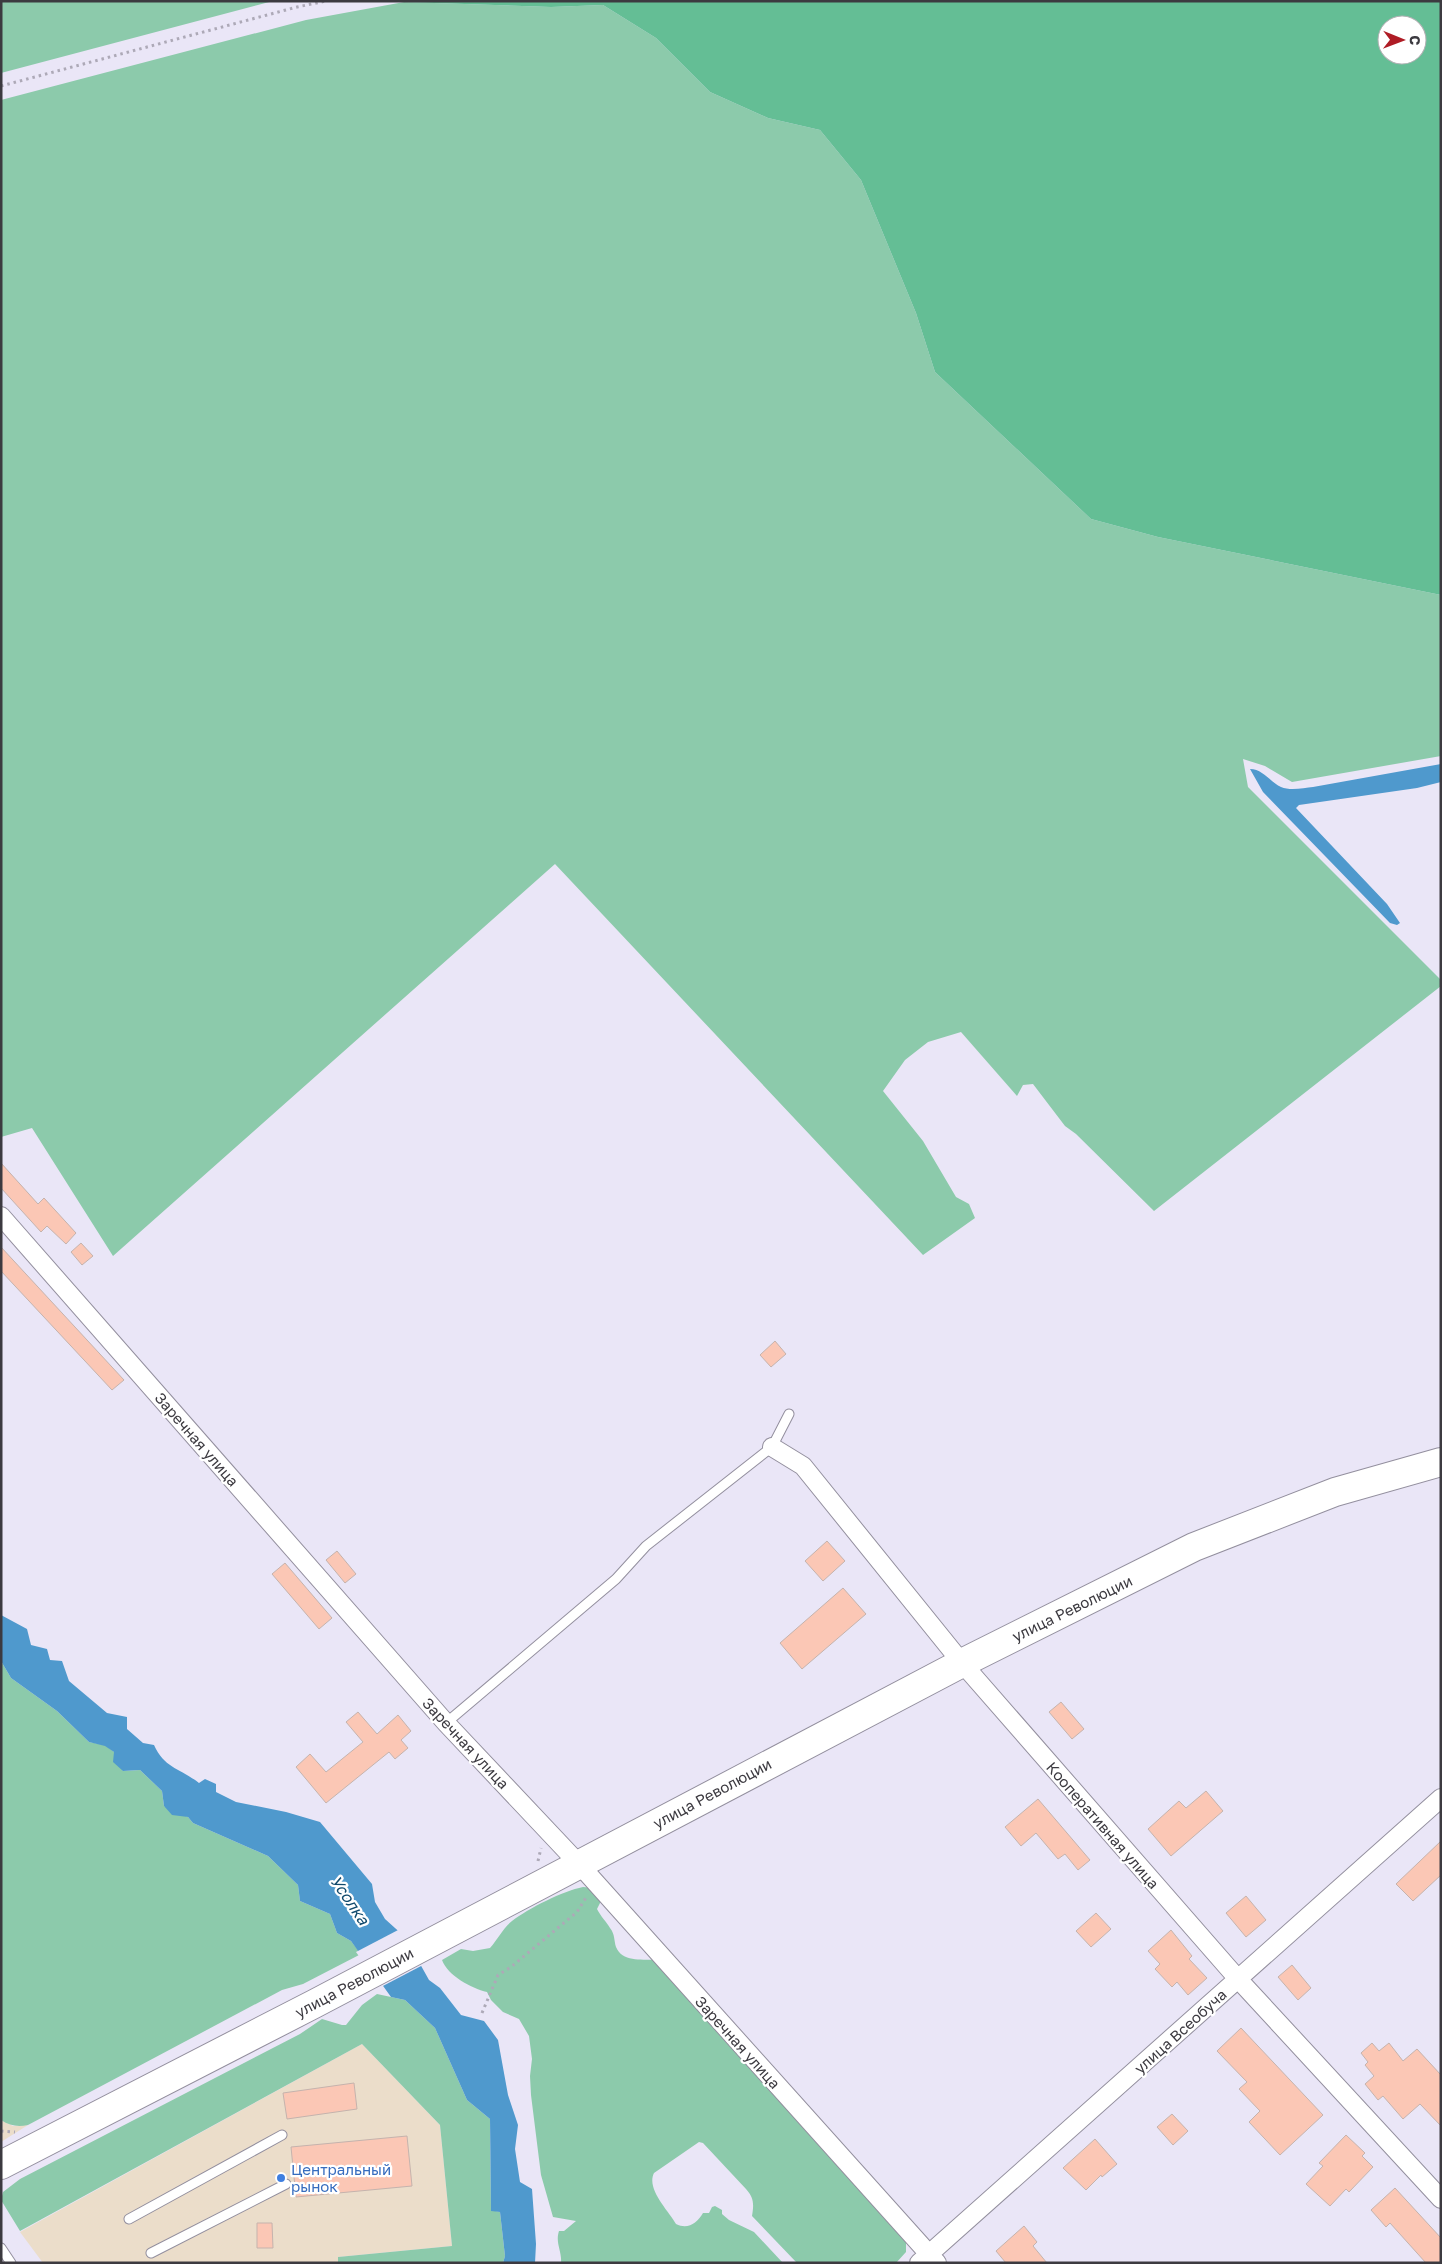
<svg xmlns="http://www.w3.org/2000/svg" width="1442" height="2264" font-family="'Golos Text',sans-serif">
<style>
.commercial{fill:#ebddca}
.green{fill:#8ccaab}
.forest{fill:#64be95;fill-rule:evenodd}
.water{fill:#4f99cd}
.pier{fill:#eae6f7}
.building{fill:#fbc7b5;stroke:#c5b3ad}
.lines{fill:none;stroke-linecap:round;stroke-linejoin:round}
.service-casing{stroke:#938f9e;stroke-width:11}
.minor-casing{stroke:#938f9e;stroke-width:20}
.primary-casing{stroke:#938f9e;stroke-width:30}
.path{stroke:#ada9b7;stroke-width:3;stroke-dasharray:2.5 4;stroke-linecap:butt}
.service{stroke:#fff;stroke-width:9}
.minor{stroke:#fff;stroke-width:18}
.primary{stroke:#fff;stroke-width:28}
.shop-dot{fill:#3f7fe0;stroke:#fff;stroke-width:2}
.labels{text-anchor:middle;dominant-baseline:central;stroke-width:4.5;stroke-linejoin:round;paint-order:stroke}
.street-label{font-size:15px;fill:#3c3a40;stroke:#fff}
.shop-label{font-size:15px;fill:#366cbe;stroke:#fff;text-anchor:start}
.water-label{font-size:16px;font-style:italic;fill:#114a6d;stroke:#fff}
</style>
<rect width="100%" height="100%" fill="#eae6f7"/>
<path class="commercial" d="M362,2044L440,2125L452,2246L338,2257V2263H43L20,2232Z
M1,2120L13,2126L28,2125L1,2142Z"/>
<path class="green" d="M1,1H273L1,73Z
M404,2L551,7L603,5L656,38L710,92L768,118L820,130L861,180L916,313L935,372L1091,519L1158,537L1441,595V756L1292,782L1265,766L1243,759L1248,787L1441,980V986L1154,1211L1076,1134L1065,1126L1033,1084L1023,1085L1017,1096L961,1032L928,1042L905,1060L883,1091L923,1141L956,1197L969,1204L975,1218L923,1255L555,864L113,1256L32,1128L1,1137V100L306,20Z
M1,1661L11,1678L57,1711L89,1742L105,1745L114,1752L123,1771L140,1770L162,1791L164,1806L188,1817L193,1823L268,1856L298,1885L300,1901L330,1914L337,1933L351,1941L361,1954L303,1984L282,1990L28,2125C18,2127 10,2126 1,2120Z
M583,1887L594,1888L601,1901L597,1909C601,1917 606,1921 610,1928C615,1934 614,1941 616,1947C622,1962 641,1959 654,1960L906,2241V2252L896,2263H797L752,2216C754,2204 754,2198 746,2189L703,2143L699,2142L654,2173C646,2189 668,2210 676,2224C688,2230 697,2223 703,2213H709L712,2207L715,2206L722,2210V2214L729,2220L754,2232L783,2263H561C562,2251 555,2243 559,2231H564L576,2221L553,2217L541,2175L531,2095L530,2076L532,2059L529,2036L519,2019L503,2012L491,2000L487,1992C471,1988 448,1976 442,1960L461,1949L473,1951L490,1948C498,1939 503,1928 512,1921C529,1908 563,1891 583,1887Z
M377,1994L405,2000L435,2028L467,2100L490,2119L491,2210L500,2212L505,2256L503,2263H338V2257L452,2246L440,2125L362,2044L20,2231L1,2200L3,2192L20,2179L300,2034L322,2019L342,2025H346L362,2005Z"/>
<path class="forest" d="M1441,1V595L1158,537L1091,519L935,372L916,313L861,180L820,130L768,118L710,92L656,38L603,5L551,7L404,2ZM1387,25H1417V55H1387Z"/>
<path class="water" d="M1441,764V782L1417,788L1299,805L1296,808L1387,904L1400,923L1397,925L1390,923L1263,792L1250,769C1263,769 1270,782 1281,787C1290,791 1304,788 1313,787Z
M1,1615L27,1629L31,1645L47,1649L50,1660L62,1661L69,1681L107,1713L127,1717V1729L143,1743L154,1745C165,1769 180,1768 199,1783L205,1779L216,1784V1792L236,1802L286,1812L320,1822L372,1884L375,1902L385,1919L405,1937L429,1980L440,1988L461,2015L484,2021L498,2040L508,2095L518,2125L515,2149L520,2182L532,2189L536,2244L535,2263H503L505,2256L500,2212L491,2211L490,2119L467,2100L435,2028L405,2000L391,1997L351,1941L337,1933L330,1914L300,1901L298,1885L268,1856L193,1823L188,1817L172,1815L164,1806L162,1791L140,1770L123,1771L113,1762L114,1752L105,1746L89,1742L57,1711L11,1678L1,1661Z"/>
<path class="pier" d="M400,1929L407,1935L423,1965L381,1987L356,1952Z"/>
<path class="building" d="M1,1163L38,1204L44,1198L76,1233L66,1244L47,1226L41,1232L1,1188Z
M81,1243L93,1256L82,1265L71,1252Z
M1,1247L124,1380L112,1390L1,1271Z
M775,1341L786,1354L771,1367L760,1355Z
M827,1541L845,1561L823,1581L805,1561Z
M337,1551L356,1574L345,1583L326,1560Z
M285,1563L332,1618L319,1629L272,1574Z
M843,1588L866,1614L802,1669L780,1643Z
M1061,1702L1084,1729L1072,1739L1049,1712Z
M358,1712L377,1734L398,1715L411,1731L401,1740L408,1748L395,1759L389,1752L326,1803L296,1767L310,1754L326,1772L363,1742L346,1722Z
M1206,1791L1223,1811L1171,1856L1148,1829L1179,1801L1186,1808Z
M1038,1799L1090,1860L1078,1870L1065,1854L1058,1859L1036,1833L1021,1846L1005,1827Z
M1441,1841V1875L1413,1901L1396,1884Z
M1246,1896L1266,1920L1246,1937L1226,1913Z
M1096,1913L1111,1929L1091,1947L1076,1931Z
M1171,1930L1192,1956L1189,1959L1207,1978L1188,1995L1177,1982L1172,1987L1155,1969L1160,1964L1148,1951Z
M1292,1965L1311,1988L1298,2000L1278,1977Z
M1241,2028L1323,2115L1280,2155L1249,2122L1260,2111L1239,2089L1247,2082L1217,2051Z
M1372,2043L1379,2051L1389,2043L1403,2061L1417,2049L1441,2075V2126L1420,2104L1403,2119L1383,2096L1378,2100L1365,2084L1374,2076L1365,2065L1368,2062L1361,2053Z
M354,2083L357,2109L287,2119L283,2093Z
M1172,2114L1188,2131L1173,2145L1157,2127Z
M1346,2135L1365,2153L1362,2156L1373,2167L1349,2192L1346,2189L1330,2206L1306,2184L1323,2166L1319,2163Z
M407,2136L412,2186L296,2197L291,2147Z
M1095,2139L1117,2164L1102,2177L1101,2175L1086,2190L1063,2168Z
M1395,2188L1441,2238V2263H1426L1390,2223L1386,2227L1371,2210Z
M257,2223H272L273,2248H257Z
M1024,2226L1037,2242L1033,2246L1047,2263H1006L996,2251Z"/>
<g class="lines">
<g class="service-casing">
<path id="service" d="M446,1723L616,1579L646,1546L772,1447L789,1414
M129,2219L282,2135
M1,2248L11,2263
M151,2253L286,2184"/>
</g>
<g class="minor-casing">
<path id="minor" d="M1,1216L446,1723L578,1863L937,2263
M772,1447L803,1466L962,1663L1238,1979L1441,2199
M919,2263L1441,1798"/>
</g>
<g class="primary-casing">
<path id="primary" d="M1,2165L314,2004L962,1663L1194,1547L1335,1492L1441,1462"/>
</g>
<path class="path" d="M1,86L297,7L326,1
M538,1861L541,1848
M482,2013L498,1975L511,1967L577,1912L587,1896
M1,2131L15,2132"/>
<use href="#service" class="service"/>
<use href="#minor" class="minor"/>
<use href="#primary" class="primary"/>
</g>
<circle class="shop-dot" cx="281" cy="2178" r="5"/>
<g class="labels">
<g class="street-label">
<text transform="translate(197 1439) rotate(49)">Заречная улица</text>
<text transform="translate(1072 1608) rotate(-26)">улица Революции</text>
<text transform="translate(466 1743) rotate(47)">Заречная улица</text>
<text transform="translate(712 1793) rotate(-28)">улица Революции</text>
<text transform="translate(1103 1825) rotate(49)">Кооперативная улица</text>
<text transform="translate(354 1982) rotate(-28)">улица Революции</text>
<text transform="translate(1180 2031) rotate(-42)">улица Всеобуча</text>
<text transform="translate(738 2042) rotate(48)">Заречная улица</text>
</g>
<g class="shop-label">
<text x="291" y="2169">Центральный<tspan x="291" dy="17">рынок</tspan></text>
</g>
<g class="water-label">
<text transform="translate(350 1900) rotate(56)">Усолка</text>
</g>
</g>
<rect width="1442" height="2264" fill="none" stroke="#3c3a40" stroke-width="5"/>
<g transform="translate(1402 40) rotate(91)"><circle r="24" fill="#ffffff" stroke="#b1b0b3"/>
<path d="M0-4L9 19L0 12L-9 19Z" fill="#af1c25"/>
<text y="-8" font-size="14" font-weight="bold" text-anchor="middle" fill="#3c3a40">С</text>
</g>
</svg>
